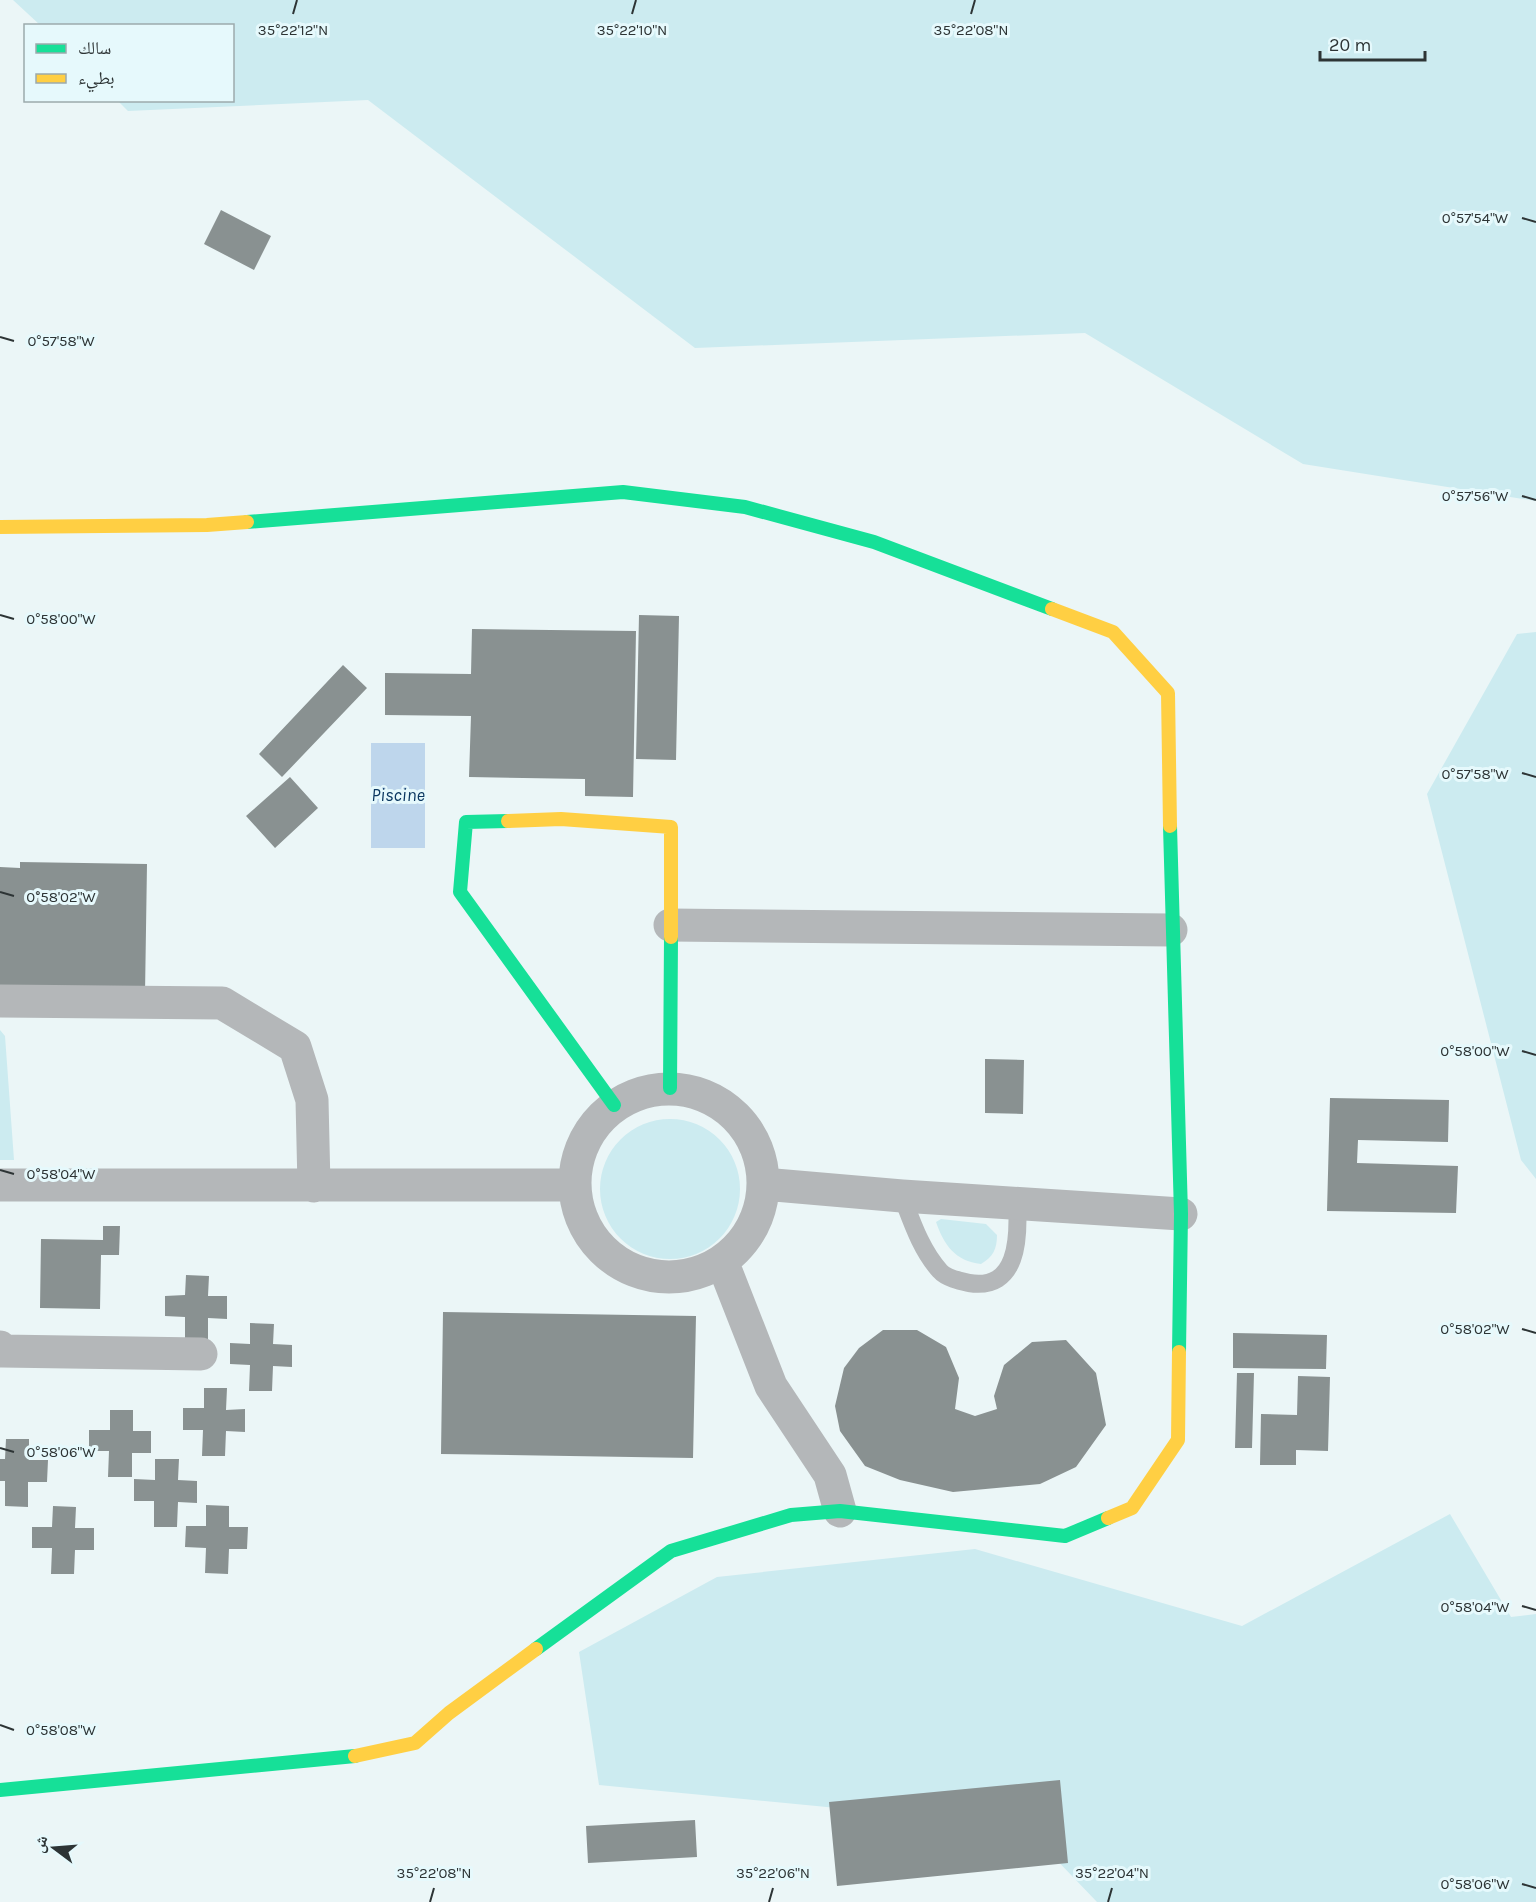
<svg xmlns="http://www.w3.org/2000/svg" width="1536" height="1902" font-family="Karla,'Noto Naskh Arabic',sans-serif">
<style>
.green{fill:#ccebf0}
.water{fill:#bed6ec}
.building{fill:#899191}
.lines{fill:none;stroke-linecap:round;stroke-linejoin:round}
.lane{stroke:#b4b7b9;stroke-width:18}
.street{stroke:#b4b7b9;stroke-width:33}
.fast{stroke:#16e098;stroke-width:14}
.slow{stroke:#ffcf43;stroke-width:14}
.ticks{fill:none;stroke:#2d3435;stroke-width:2}
.labels{text-anchor:middle;dominant-baseline:central;stroke-width:6;stroke-linejoin:round;paint-order:stroke}
.water-label{font-size:18px;font-style:italic;fill:#0b3760;stroke:#e6f9fc}
.ticks-label{font-size:15px;text-anchor:middle;fill:#2d3435;stroke:#e6f9fc;stroke-width:6;stroke-linejoin:round;paint-order:stroke}
</style>
<rect width="100%" height="100%" fill="#ebf6f7"/>
<path class="green" d="M13,0H1536V501L1303,464L1085,333L695,348L368,100L128,111L118,101L232,100V26L40,25Z
M1536,632V1179L1521,1160L1427,794L1517,634Z
M0,1030L5,1036L14,1160H0Z
M600 1189a70 70 0 1 1 140 0a70 70 0 1 1-140 0Z
M941,1219L986,1224L997,1235C997,1249 993,1257 981,1264C955,1261 944,1245 936,1222Z
M1450,1514L1511,1617L1536,1614V1902H1097L1024,1826L599,1785L579,1652L717,1577L975,1549L1242,1626Z"/>
<path class="water" d="M371,743H425V848H371Z"/>
<path class="building" d="M221,210L271,236L254,270L204,244Z
M639,615L679,616L676,760L636,759Z
M472,629L636,631L633,797L585,796V779L469,777L471,716L385,715V673L471,674Z
M343,665L367,688L282,777L259,754Z
M290,777L318,808L275,848L246,816Z
M20,862L147,864L145,994L0,991V867L20,868Z
M985,1059L1024,1060L1023,1114L985,1113Z
M1330,1098L1449,1100L1448,1142L1358,1140L1357,1163L1458,1166L1456,1213L1327,1211Z
M103,1226H120L119,1255H101L100,1309L40,1308L41,1239L103,1240Z
M186,1275L209,1276L208,1296H227V1319L208,1318V1343H185V1317L165,1316V1296L185,1295Z
M443,1312L696,1316L693,1458L441,1454Z
M250,1323L274,1324L273,1344L292,1345V1367L273,1366L272,1391H249L250,1365L230,1364V1343L250,1344Z
M883,1330H917L946,1347L959,1378L955,1409L975,1416L997,1409L994,1396L1004,1365L1032,1342L1066,1340L1096,1373L1106,1425L1076,1467L1040,1484L953,1492L900,1480L865,1466L840,1431L835,1406L844,1368L859,1348Z
M1233,1333L1327,1335L1326,1369L1233,1368Z
M1237,1373H1254L1252,1448H1235Z
M1298,1376L1330,1377L1328,1451L1296,1450V1465H1260L1261,1414L1297,1415Z
M204,1388H227L226,1410L245,1409V1432L226,1431L225,1456H202L203,1430H183V1408H204Z
M110,1410H133V1431H151V1453H132V1477H108L109,1451H89V1430H110Z
M6,1439H29V1460H48L47,1482H28V1507L5,1506V1481H0V1459H5Z
M155,1459H179L178,1480L197,1481V1503L178,1502L177,1527H154V1501H134V1479L155,1480Z
M206,1505L229,1506V1527H248L247,1549H229L228,1574L205,1573L206,1548L185,1547L186,1526H206Z
M53,1506L76,1507L75,1528H94V1550H75L74,1574H51L52,1548H32V1527H52Z
M1060,1780L1068,1863L837,1886L829,1802Z
M695,1820L697,1857L588,1863L586,1826Z"/>
<g class="lines">
<path class="lane" d="M902,1196C912,1222 921,1250 940,1271C946,1278 960,1281 969,1283C1018,1291 1019,1238 1017,1203"/>
<path class="street" d="M670,925L1171,930
M0,1001L222,1003L295,1047L312,1100L314,1186
M575 1183a94 94 0 1 1 188 0a94 94 0 1 1-188 0Z
M763,1184L902,1196L1181,1214
M0,1185H574
M722,1261L771,1386L830,1475L840,1511
M0,1347L2,1351L201,1354"/>
<path class="fast" d="M247,522L623,492L745,507L874,542L1052,609
M508,821L466,822L460,892L614,1105
M1170,826L1181,1214L1179,1352
M670,1088L671,937
M536,1649L671,1551L791,1515L840,1511L1065,1536L1108,1518
M0,1790L355,1756"/>
<path class="slow" d="M0,527L207,525L247,522
M1052,609L1113,632L1168,693L1170,826
M508,821L561,819L671,827V937
M1108,1518L1132,1508L1178,1440L1179,1352
M355,1756L415,1743L449,1713L536,1649"/>
</g>
<path class="ticks" d="M293,14L297,0M632,14L636,0M971,14L975,0M1522,218L1536,222M0,337L14,341M1522,496L1536,500M0,615L14,619M1522,773L1536,777M0,892L14,896M1522,1051L1536,1055M0,1170L14,1174M1522,1329L1536,1333M0,1448L14,1452M1522,1606L1536,1610M0,1725L14,1730M1522,1884L1536,1888M430,1902L434,1888M769,1902L773,1888M1108,1902L1112,1888"/>
<g class="labels">
<g class="water-label">
<text x="398" y="795">Piscine</text>
</g>
</g>
<g class="ticks-label">
<text x="293" y="35">35°22'12"N</text>
<text x="632" y="35">35°22'10"N</text>
<text x="971" y="35">35°22'08"N</text>
<text x="1475" y="223">0°57'54"W</text>
<text x="61" y="346">0°57'58"W</text>
<text x="1475" y="501">0°57'56"W</text>
<text x="61" y="624">0°58'00"W</text>
<text x="1475" y="779">0°57'58"W</text>
<text x="61" y="902">0°58'02"W</text>
<text x="1475" y="1056">0°58'00"W</text>
<text x="61" y="1179">0°58'04"W</text>
<text x="1475" y="1334">0°58'02"W</text>
<text x="61" y="1457">0°58'06"W</text>
<text x="1475" y="1612">0°58'04"W</text>
<text x="61" y="1735">0°58'08"W</text>
<text x="434" y="1878">35°22'08"N</text>
<text x="773" y="1878">35°22'06"N</text>
<text x="1112" y="1878">35°22'04"N</text>
<text x="1475" y="1889">0°58'06"W</text>
</g>
<rect x="24" y="24" width="210" height="78" fill="#e6f9fc" stroke="#9caaac" stroke-width="1.5"/>
<rect x="36" y="44" width="30" height="9" fill="#16e098" stroke="#9caaac" stroke-width="1.5"/>
<text x="78" y="54" font-size="18" fill="#2d3435">سالك</text>
<rect x="36" y="74" width="30" height="9" fill="#ffcf43" stroke="#9caaac" stroke-width="1.5"/>
<text x="78" y="84" font-size="18" fill="#2d3435">بطيء</text>
<g transform="translate(54 1848) rotate(286)" stroke="#e6f9fc" stroke-width="4.5" paint-order="stroke">
<path d="M0-4.5L10 22L0 15L-10 22Z" fill="#2d3435"/>
<text y="-9" font-size="16" font-weight="bold" text-anchor="middle" fill="#2d3435">ش</text>
</g>
<path d="M1320 51v9h105v-9" fill="none" stroke="#2d3435" stroke-width="3"/>
<text x="1329" y="51" font-size="18" fill="#2d3435" stroke="#e6f9fc" stroke-width="4.5" paint-order="stroke">20 m</text>
</svg>
